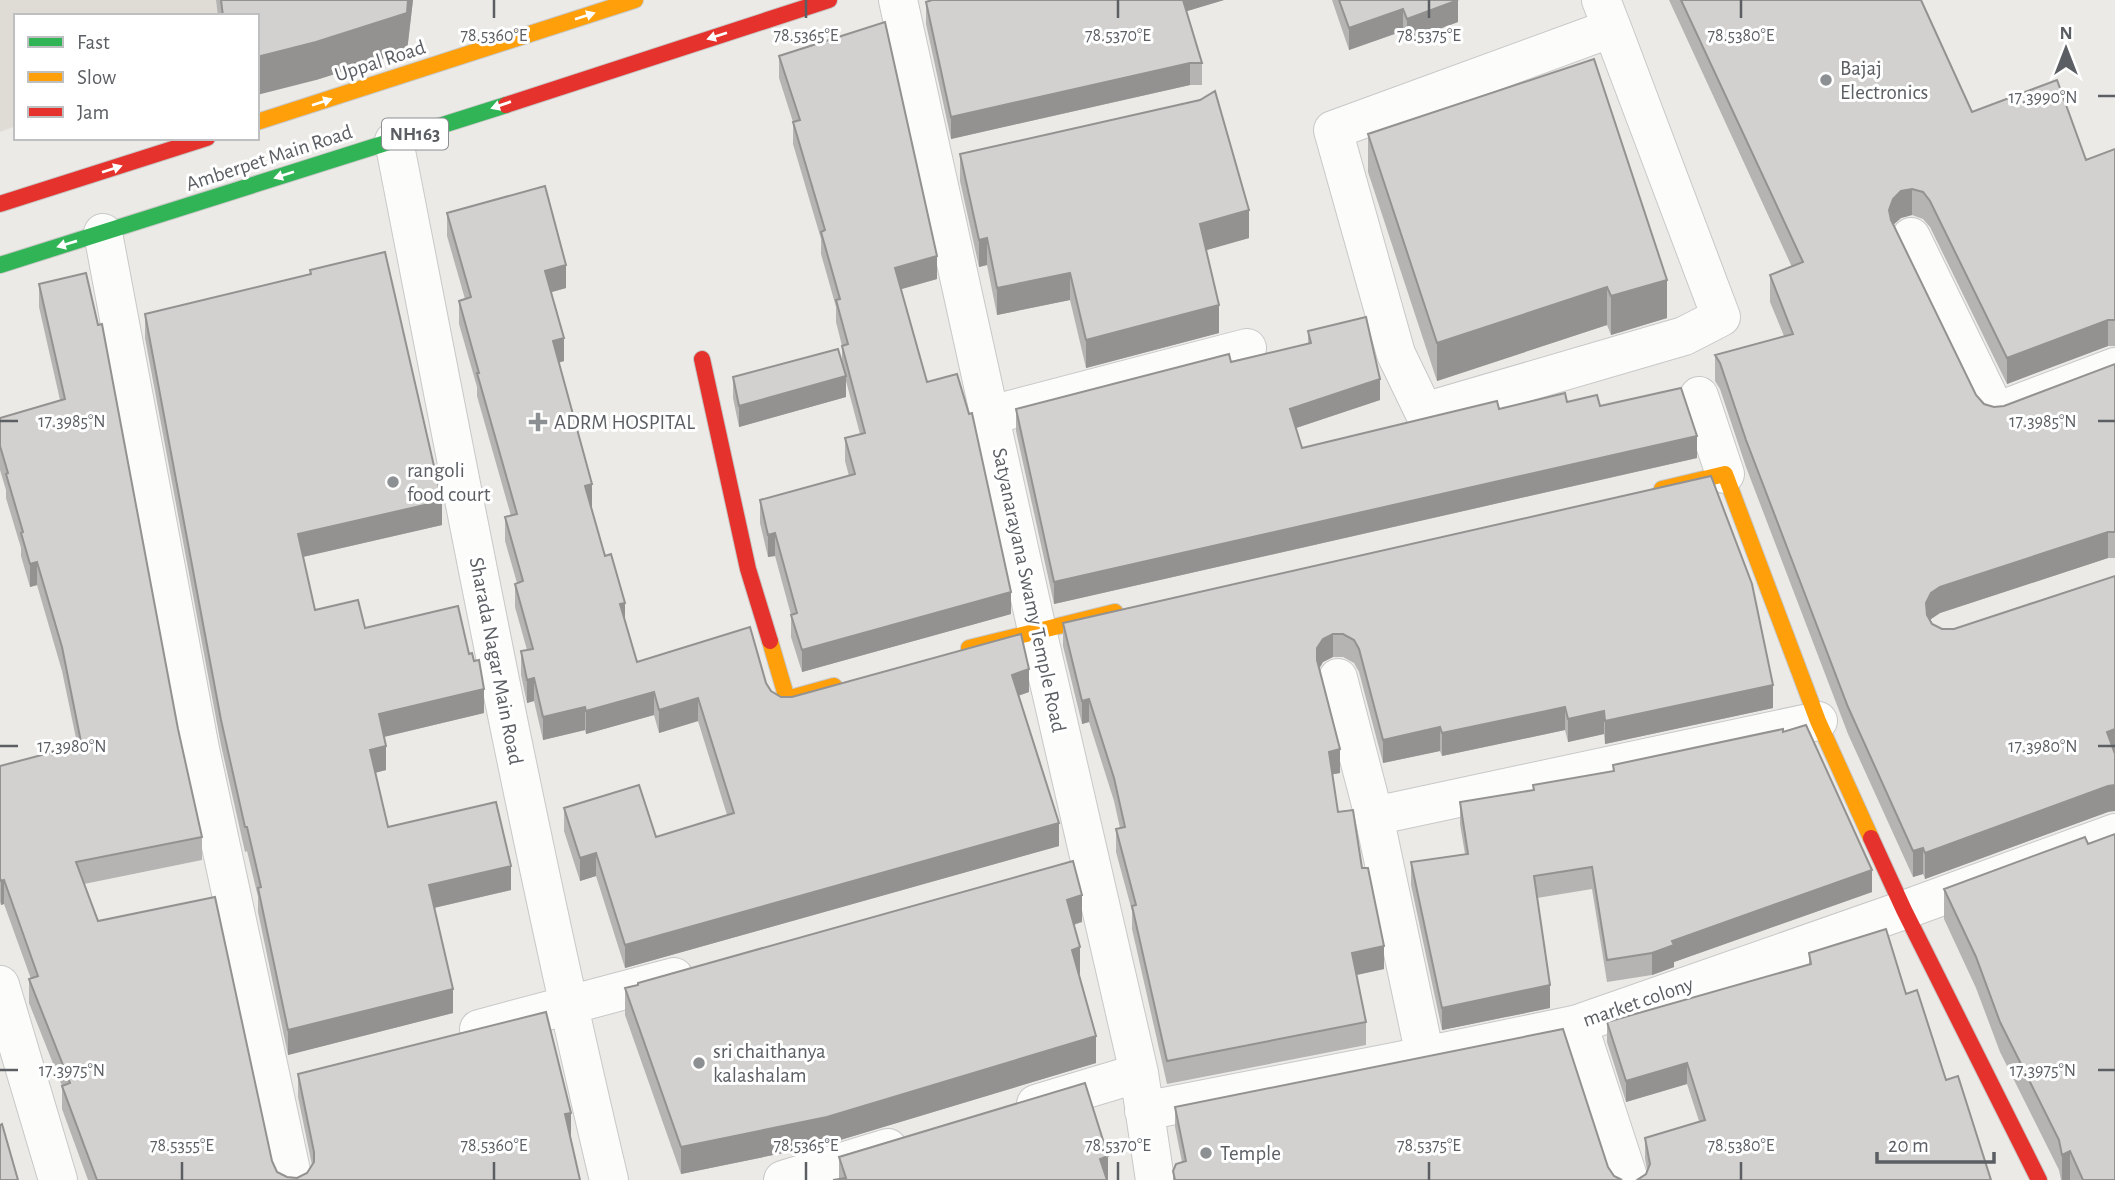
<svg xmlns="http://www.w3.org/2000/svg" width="2115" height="1180" font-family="'Alegreya Sans',sans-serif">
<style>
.education{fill:#dfdcd5}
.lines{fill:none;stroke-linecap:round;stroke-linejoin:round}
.street-casing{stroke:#c8c8c8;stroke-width:40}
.fast-casing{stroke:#c7c7c6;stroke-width:18}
.slow-casing{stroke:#c7c7c6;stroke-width:18}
.jam-casing{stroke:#c7c7c6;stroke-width:18}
.street{stroke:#fcfcfb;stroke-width:38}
.fast{stroke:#30b455;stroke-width:16}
.slow{stroke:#ff9f0a;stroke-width:16}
.jam{stroke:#e5322d;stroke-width:16}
.wall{fill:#b5b4b2}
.shaded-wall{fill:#939291}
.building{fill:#d2d1cf;stroke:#939291;stroke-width:2}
.oneway{fill:#fff}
.ticks{fill:none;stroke:#5b5f64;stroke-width:2.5}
.poi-dot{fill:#8d9092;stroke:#fff;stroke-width:2.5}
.labels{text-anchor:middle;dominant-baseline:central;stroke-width:6;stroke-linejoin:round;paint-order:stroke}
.shield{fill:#fff;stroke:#8c8f92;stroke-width:2}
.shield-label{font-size:19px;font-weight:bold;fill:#5b5f64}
.street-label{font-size:21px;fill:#5b5f64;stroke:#fff}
.poi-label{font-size:21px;fill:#5b5f64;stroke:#fff;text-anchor:start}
.ticks-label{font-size:18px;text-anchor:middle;fill:#5b5f64;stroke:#fff;stroke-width:6;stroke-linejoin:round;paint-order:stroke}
</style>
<rect width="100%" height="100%" fill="#ebeae6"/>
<path class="education" d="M0,0H356L257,16H16V126L0,132Z"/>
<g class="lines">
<g class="street-casing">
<path id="street" d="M898,0L1037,630L1139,1073L1155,1180
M1601,0L1612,28L1721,317L1684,336L1424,412L1396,354L1333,130L1612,28
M394,141C462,488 527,836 609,1180
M103,233L200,749L293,1180
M1911,237L1996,412L2115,367
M1699,396L1725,474
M991,415L1247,348
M1338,678L1374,816L1425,1056
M1374,816L1818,721
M0,985L58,1180
M1578,1024L1629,1180
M479,1029L674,977
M1036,1104L1139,1073
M1144,1111L1425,1056L1578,1024L1904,910L2115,833
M783,1180L888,1148"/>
</g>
<g class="fast-casing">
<path id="fast" d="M0,265L506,105"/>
</g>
<g class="slow-casing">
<path id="slow" d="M257,122L635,0
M1662,489L1725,474L1818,721L1871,838
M770,641L787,699L834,686
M969,648L1115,612"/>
</g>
<g class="jam-casing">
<path id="jam" d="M506,105L829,0
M0,204L207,138
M702,359L748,569L770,641
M1871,838L1904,910L2039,1180"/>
</g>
<use href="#street" class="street"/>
<use href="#fast" class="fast"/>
<use href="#slow" class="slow"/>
<use href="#jam" class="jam"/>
</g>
<path class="wall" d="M216,0H413L407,51L316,80L257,16H218Z
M932,0H1224L1186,11L1202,63V85H1190L951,139L926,24V2Z
M1332,0H1458V22L1407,41L1403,31L1349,50Z
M1669,0H1921L1972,112L2086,160L2115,149V346H2108L2007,384L1930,227L1923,219L1912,215L1901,218L1893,225L1976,395L1984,404L1994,407L2004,406L2115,364V558H2108L1940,613L1931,619L1930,621L2108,812L1925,879L1923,874L1913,877L1848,734L1746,467L1720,389L1715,381V355L1784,336L1770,302V275L1792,267Z
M779,56L937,279L900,289L927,382L1011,614L802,672L791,637V615L775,556L768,557L760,523V500L849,476L845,461V438L860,434L846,381V397L739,427L733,398V377L842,365V346L836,322V307L821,254V239L793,144V122L779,78Z
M1368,134L1667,318L1611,335L1607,325L1437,381L1368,172Z
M960,154L1249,238L1206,250L1219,333L1086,368L1070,300L997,315L987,265L979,267L960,181Z
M447,213L566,288L551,292L564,361L558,363L592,507H591L637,662L766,683L771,691L781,697L1029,692L1018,696L1059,846L625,968L596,876L580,881L564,831V808L656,837L727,815L698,721L659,733L654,715L586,734L585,730L543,740L534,701L527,703L521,675V651L527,650L515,607V584L517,583L505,541V517L511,516L477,396V387L459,324V301L465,299L447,236Z
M310,270L442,525L303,557L315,610L365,628L469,654L484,713L384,737L386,770L375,773L388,827L511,890L434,908L453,1013L288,1055L258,912V897L247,851L245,852L221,745L145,338V314L310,274Z
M39,284L178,729L202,837V860L84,884L98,921L272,1161L277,1172L287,1177L297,1178L307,1173L312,1165L298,1097V1074L571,1137L580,1180H88L62,1109V1086L29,1003V979H31L4,904L1,905L0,902V766L76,746L77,743L62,671L37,585L30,587L21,556V548L6,498V490L0,470V418L60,400L39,307Z
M1308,331L1380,400L1296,428L1302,448L1499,409L1567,402L1600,406L1697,458L1054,604L1016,431V409L1308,344Z
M1711,476L1773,708L1605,744L1604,734L1568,742L1565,730L1442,756L1440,751L1383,763L1359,672L1354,663L1343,657H1333L1323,662L1319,669L1340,773L1332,774L1338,812L1362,868L1384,969L1356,975L1366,1022V1045L1167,1084L1132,929V911L1116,852V829L1120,828L1114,801L1089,722L1082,724L1063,646V623Z
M1783,732L1872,892L1674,962V967L1652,975L1607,982L1592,889L1537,898L1550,1008L1442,1030L1411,885V862L1465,854L1460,824V802L1533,790V785L1613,771V765Z
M1944,889L2115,1180H2061L2059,1170L2000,1052L1976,988L1944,919Z
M1082,922L1074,925L1079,975L1096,1063L827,1144L681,1174L625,1015V988Z
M1809,953L1906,994L1946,1080L1646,1174L1647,1170L1645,1158V1138L1699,1121L1687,1084L1626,1102L1607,1042V1022L1809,965Z
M1175,1107L1608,1167L1614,1176L1622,1180H1173V1171L1182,1162L1175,1127Z
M839,1157L1108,1180L839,1179Z"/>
<path class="shaded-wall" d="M408,0H413L407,51L316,80L257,95V57Z
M1181,0H1224L1181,13Z
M1458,0V22L1407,41V19Z
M1403,9V31L1349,50V28Z
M1190,63V85L951,139V117Z
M1912,189V215L1901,218L1893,225L1889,210L1893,199L1901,191Z
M1249,210V238L1200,252V224Z
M987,238V265L979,267V240Z
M937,256V279L895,291V268Z
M566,265V288L545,294V271Z
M1070,273V300L997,315V288Z
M1667,280V318L1611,335V296Z
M1607,287V325L1437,381V343Z
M1219,305V333L1086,368V340Z
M2108,320V346L2007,384V358Z
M564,338V361L553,364V341Z
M846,376V397L739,427V406Z
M1380,379V400L1290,430V409Z
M1697,436V458L1054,604V582Z
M592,484V507L585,509V486Z
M442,501V525L298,558V534Z
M2108,532V558L1940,613L1931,619L1926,629V603L1931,593L1940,587Z
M775,533V556L768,557V535Z
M37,562V585L30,587V564Z
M1011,592V614L802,672V650Z
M625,603V626L620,604Z
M1333,634V657L1323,662L1317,672V648L1323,639Z
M1029,669V692L1012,698V675Z
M534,678V701L527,703V680Z
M1773,685V708L1605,744V721Z
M484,689V713L379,738V714Z
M654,692V715L586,734V711Z
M698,698V721L659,733V710Z
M1089,699V722L1082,724V701Z
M585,707V730L543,740V717Z
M1565,707V730L1442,756V733Z
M1604,711V734L1568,742V719Z
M1440,727V751L1383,763V740Z
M2115,729V755L2107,732Z
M386,746V770L370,774V750Z
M1340,749V773L1329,775V752Z
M2115,785V811L2108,812L1925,879V853L2108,786Z
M1059,823V846L625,968V945Z
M1923,848V874L1913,877V851Z
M596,853V876L580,881V858Z
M511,866V890L429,909V885Z
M1872,870V892L1674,962V967L1652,975V953L1672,941Z
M4,880V904L1,905V881Z
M1082,895V922L1067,926V900Z
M1384,946V969L1352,976V953Z
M1080,947V974L1072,976V950Z
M1550,985V1008L1442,1030V1008Z
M453,989V1013L288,1055V1030Z
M1096,1036V1063L827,1144L681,1174V1147Z
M1687,1063V1084L1626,1102V1081Z
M571,1113V1137L565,1138V1114Z
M2070,1151V1180H2062V1155Z
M1108,1156V1180H1100V1159Z"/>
<path class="building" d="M221,0H408L407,13L316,42L257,57V16H223Z
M932,0H1183L1202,63H1190L951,117L926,2Z
M1339,0H1458L1407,19L1403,9L1349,28Z
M1681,0H1921L1972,112L2057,80L2086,160L2115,149V320H2108L2007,358L1930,201L1923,192L1912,189L1901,191L1893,199L1889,210L1891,220L1976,395L1984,404L1994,407L2004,406L2115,364V532H2108L1940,587L1931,593L1926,603L1927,615L1932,624L1942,629H1954L2115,576V729L2107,732L2115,754V785L2108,786L1925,853L1923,848L1913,851L1848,707L1746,440L1720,363L1715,355L1793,334L1770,275L1803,262Z
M885,22L937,256L895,268L927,382L957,374L969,414L972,413L1011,592L802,650L791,615L797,613L775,533L768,535L760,500L855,474L845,438L865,433L842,346L848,344L836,300L840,299L821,232L825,230L793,122L800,120L779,56Z
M1594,59L1667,280L1611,296L1607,287L1437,343L1368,134Z
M1215,91L1249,210L1200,224L1219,305L1086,340L1070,273L997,288L987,238L979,240L960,154L1200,100Z
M545,186L566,265L545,271L564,338L553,341L592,484L585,486L605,556L611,554L625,603L620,604L637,662L750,627L766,683L771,691L781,697H792L1021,634L1029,669L1012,675L1059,823L625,945L596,853L580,858L564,808L639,785L656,837L734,813L698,698L659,710L654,692L586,711L585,707L543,717L534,678L527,680L521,651L533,649L515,584L523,581L505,517L517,514L477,373H479L459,301L471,297L447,213Z
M385,252L442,501L298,534L315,610L358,600L365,628L458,606L469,654L472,653L474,661L479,660L484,689L379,714L386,746L370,750L388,827L496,802L511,866L429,885L453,989L288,1030L258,888L261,887L247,827H245L221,720L145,314L311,274L310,270Z
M86,273L98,325L102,324L178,729L202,837L76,862L98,921L215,897L272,1161L277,1172L287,1177L297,1178L307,1173L314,1162V1152L298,1074L546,1012L571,1113L565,1114L580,1180H97L62,1086L70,1083L29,979L38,976L4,880L1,881L0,878V766L76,746V743L81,742L62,647L37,562L30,564L21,533L23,532L6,474L8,473L0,446V418L65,399L39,284Z
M1366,317L1380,379L1290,409L1302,448L1497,401L1499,409L1565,393L1567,402L1597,395L1600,406L1681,388L1697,436L1054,582L1016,409L1229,354L1231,362L1311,343L1308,331Z
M838,349L846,376L739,406L733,377Z
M1711,476L1752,584L1773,685L1605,721L1604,711L1568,719L1565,707L1442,733L1440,727L1383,740L1359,649L1354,640L1343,634H1333L1323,639L1317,648V660L1340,749L1329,752L1338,812L1353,810L1362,868H1368L1384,946L1352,953L1366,1022L1167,1061L1132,906L1136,905L1116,829L1125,827L1114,778L1089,699L1082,701L1063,623Z
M1806,725L1872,870L1672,941L1674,945L1652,953L1607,960L1592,867L1534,876L1550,985L1442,1008L1411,862L1468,854L1460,802L1534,790L1533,785L1614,771L1613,765L1783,729V732Z
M2115,834V1180H2083L2070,1151L2062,1155L2059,1140L2000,1022L1976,957L1944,889L2085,837L2088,844Z
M1073,861L1082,895L1067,900L1080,947L1072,950L1096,1036L827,1117L681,1147L625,988L638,985V983Z
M1886,929L1906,994L1917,990L1946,1080L1958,1076L1991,1180H1637L1646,1174L1650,1164L1645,1138L1705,1120L1687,1063L1626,1081L1607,1022L1811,964L1809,953Z
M1563,1029L1608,1167L1614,1176L1622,1180H1175L1173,1171L1176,1164L1186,1161L1175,1107Z
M1085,1083L1108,1156L1100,1159L1107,1180H833L846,1178L839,1157Z
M2,1124L18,1180H0V1125Z"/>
<defs><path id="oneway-solid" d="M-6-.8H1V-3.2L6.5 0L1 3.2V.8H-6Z" transform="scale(1.75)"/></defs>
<g class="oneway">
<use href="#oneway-solid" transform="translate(585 16) rotate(-18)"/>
<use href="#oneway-solid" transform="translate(717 36) rotate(162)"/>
<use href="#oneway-solid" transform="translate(322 102) rotate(-18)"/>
<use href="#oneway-solid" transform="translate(501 105) rotate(161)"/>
<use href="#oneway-solid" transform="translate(112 169) rotate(-18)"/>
<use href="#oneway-solid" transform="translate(284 175) rotate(162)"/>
<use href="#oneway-solid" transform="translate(67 244) rotate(163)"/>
</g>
<path class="ticks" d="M494,0V18M806,0V18M1118,0V18M1429,0V18M1741,0V18M2098,96H2115M0,421H18M2098,421H2115M0,746H18M2098,746H2115M0,1070H18M2098,1070H2115M182,1162V1180M494,1162V1180M806,1162V1180M1118,1162V1180M1429,1162V1180M1741,1162V1180"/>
<g class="poi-dot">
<circle cx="1826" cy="80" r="7"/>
<path d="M534.5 411.5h7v7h7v7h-7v7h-7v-7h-7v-7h7z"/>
<circle cx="393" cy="482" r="7"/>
<circle cx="699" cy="1063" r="7"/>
<circle cx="1206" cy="1153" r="7"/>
</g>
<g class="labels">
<rect class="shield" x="382" y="118.5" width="66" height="31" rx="5"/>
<g class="shield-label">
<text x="415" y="134">NH163</text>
</g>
<g class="street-label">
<text transform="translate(380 61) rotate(-18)">Uppal Road</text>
<text transform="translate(269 158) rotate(-18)">Amberpet Main Road</text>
<text transform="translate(1029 590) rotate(78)">Satyanarayana Swamy Temple Road</text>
<text transform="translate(496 661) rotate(79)">Sharada Nagar Main Road</text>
<text transform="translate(1638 1002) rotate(-19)">market colony</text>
</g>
<g class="poi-label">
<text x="1840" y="68">Bajaj<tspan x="1840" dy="24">Electronics</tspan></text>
<text x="554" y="422">ADRM HOSPITAL</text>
<text x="407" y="470">rangoli<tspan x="407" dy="24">food court</tspan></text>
<text x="713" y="1051">sri chaithanya<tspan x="713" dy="24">kalashalam</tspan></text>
<text x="1220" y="1153">Temple</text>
</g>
</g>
<g class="ticks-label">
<text x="494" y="41">78.5360°E</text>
<text x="806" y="41">78.5365°E</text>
<text x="1118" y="41">78.5370°E</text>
<text x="1429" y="41">78.5375°E</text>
<text x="1741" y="41">78.5380°E</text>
<text x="2043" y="103">17.3990°N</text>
<text x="72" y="427">17.3985°N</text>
<text x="2043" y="427">17.3985°N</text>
<text x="72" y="752">17.3980°N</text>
<text x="2043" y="752">17.3980°N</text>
<text x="72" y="1076">17.3975°N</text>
<text x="2043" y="1076">17.3975°N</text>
<text x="182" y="1151">78.5355°E</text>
<text x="494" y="1151">78.5360°E</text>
<text x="806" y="1151">78.5365°E</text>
<text x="1118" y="1151">78.5370°E</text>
<text x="1429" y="1151">78.5375°E</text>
<text x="1741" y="1151">78.5380°E</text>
</g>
<rect x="14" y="14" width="245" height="126" fill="#ffffff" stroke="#bdbfc1" stroke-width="2"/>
<rect x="28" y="37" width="35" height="10" fill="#30b455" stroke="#bdbfc1" stroke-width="2"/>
<text x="77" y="49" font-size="21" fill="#5b5f64">Fast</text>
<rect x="28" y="72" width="35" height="10" fill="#ff9f0a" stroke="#bdbfc1" stroke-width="2"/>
<text x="77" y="84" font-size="21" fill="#5b5f64">Slow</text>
<rect x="28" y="107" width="35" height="10" fill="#e5322d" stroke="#bdbfc1" stroke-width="2"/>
<text x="77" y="119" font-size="21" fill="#5b5f64">Jam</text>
<g transform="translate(2066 49)" stroke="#ffffff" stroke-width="5" paint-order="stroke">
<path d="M0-5L12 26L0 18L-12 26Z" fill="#5b5f64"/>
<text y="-10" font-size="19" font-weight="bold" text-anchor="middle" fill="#5b5f64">N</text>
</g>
<path d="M1877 1152v10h117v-10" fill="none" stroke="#5b5f64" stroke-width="3.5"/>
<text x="1888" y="1152" font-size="21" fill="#5b5f64" stroke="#ffffff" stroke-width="5" paint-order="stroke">20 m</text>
</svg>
